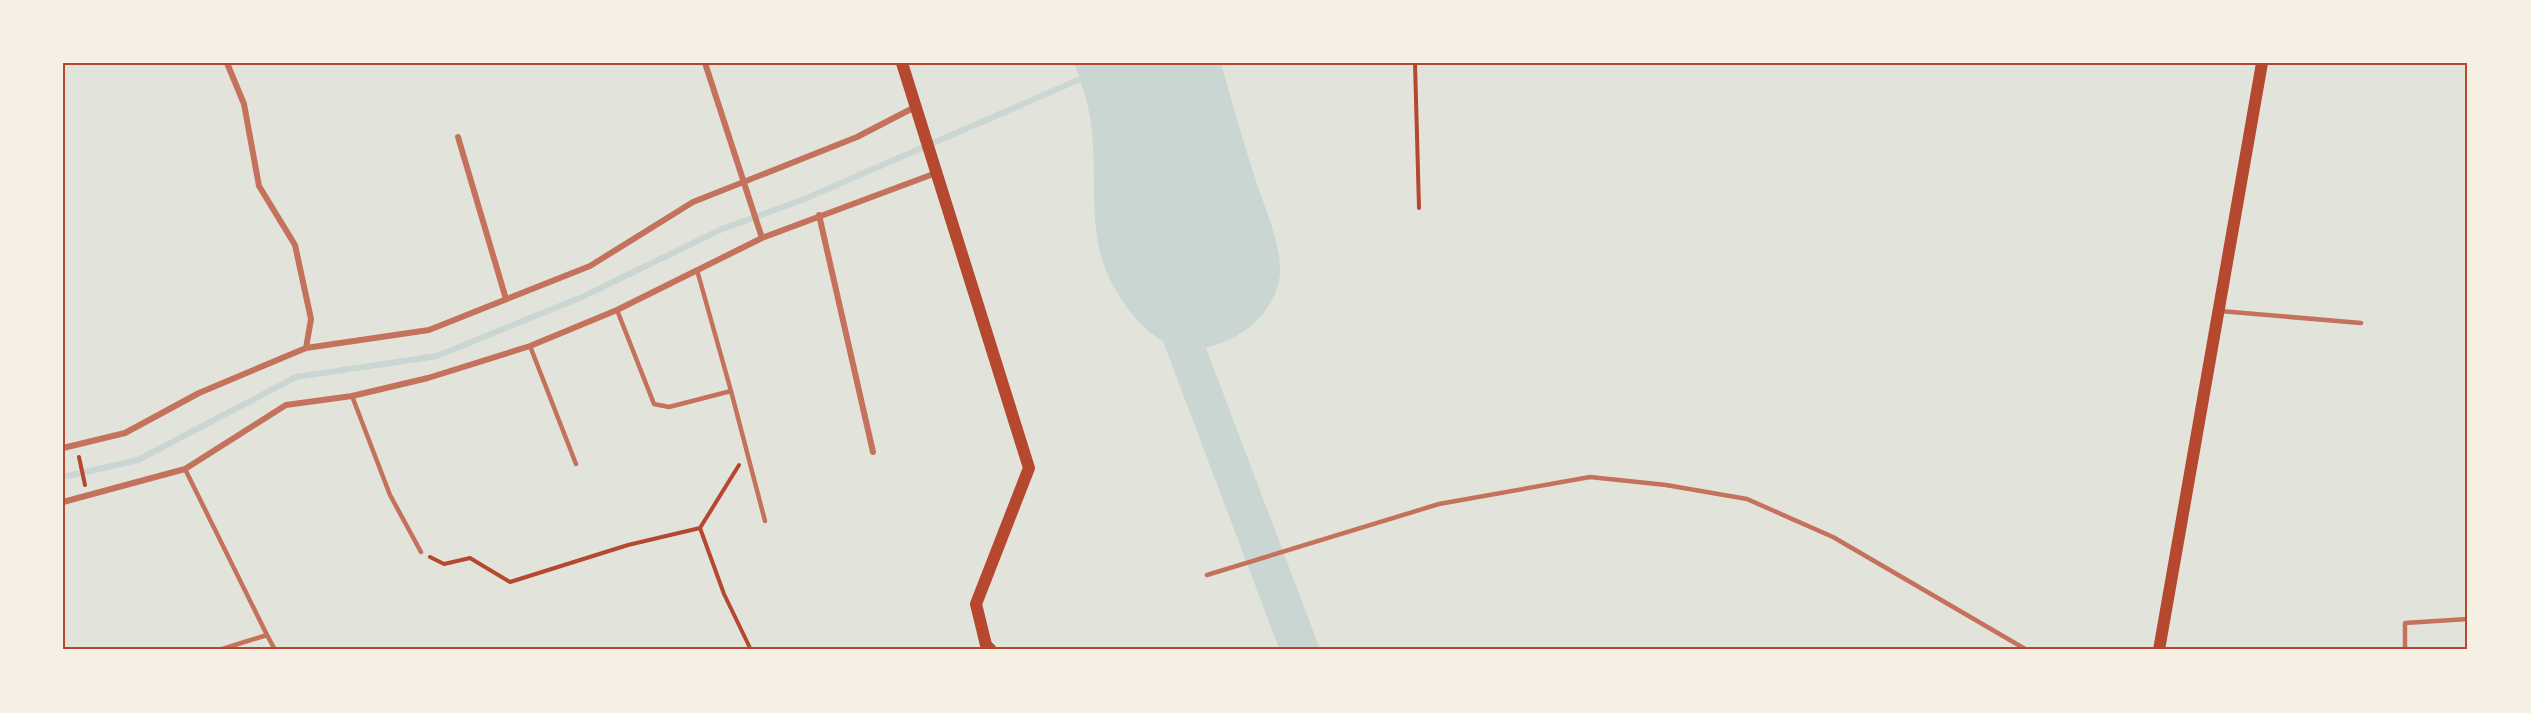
<svg xmlns="http://www.w3.org/2000/svg" width="2531" height="713" font-family="'Noto Sans',sans-serif">
<style>
.green{fill:#e2e4dc}
.water{fill:#c9d6d2}
.lines{fill:none;stroke-linecap:round;stroke-linejoin:round}
.stream{stroke:#c9d6d2;stroke-width:6}
.river{stroke:#c9d6d2;stroke-width:38}
.path{stroke:#b5482f;stroke-width:4}
.service{stroke:#c5725c;stroke-width:4.5}
.minor{stroke:#c5725c;stroke-width:6}
.secondary{stroke:#b5482f;stroke-width:12}
.neatline{fill:none;stroke:#b5482f;stroke-width:2}
</style>
<rect width="100%" height="100%" fill="#f6efe4"/>
<path class="green" d="M63,63H2468V650H63Z"/>
<path class="water" d="M1074,63H1221C1232,102 1243,142 1256,181C1265,209 1281,243 1280,273C1277,314 1234,347 1195,349C1157,350 1129,315 1113,285C1087,240 1097,183 1092,133C1090,109 1083,86 1074,63Z"/>
<g class="lines">
<path class="stream" d="M63,477L138,460L296,377L437,356L582,297L722,229L802,200L1085,77"/>
<path class="river" d="M1168,301L1300,650"/>
<path class="path" d="M1415,63L1419,208
M79,457L85,485
M739,465L700,528L724,594L751,650
M430,557L444,564L470,558L510,582L628,545L700,528"/>
<path class="service" d="M617,310L654,404L669,407L731,391L697,270
M2220,311L2361,323
M530,346L576,464
M731,391L765,521
M352,396L390,495L421,552
M185,469L267,635L219,650
M1207,575L1439,504L1590,477L1666,485L1747,499L1833,537L2027,650
M267,635L275,650
M2405,650V623L2468,619"/>
<path class="minor" d="M227,63L244,104L259,186L295,245L311,319L306,348
M705,63L762,238
M458,137L506,299
M819,215L873,452
M63,448L125,433L199,393L306,348L429,330L590,266L693,202L857,137L915,107
M63,502L185,469L286,405L352,396L428,378L530,346L617,310L762,238L936,173"/>
<path class="secondary" d="M902,63L1029,468L976,604L986,645L991,650
M2159,650L2262,63"/>
</g>
<rect width="2531" height="713" fill="none" stroke="#f6efe4" stroke-width="129"/>
<rect x="64" y="64" width="2402" height="584" class="neatline"/>
</svg>
